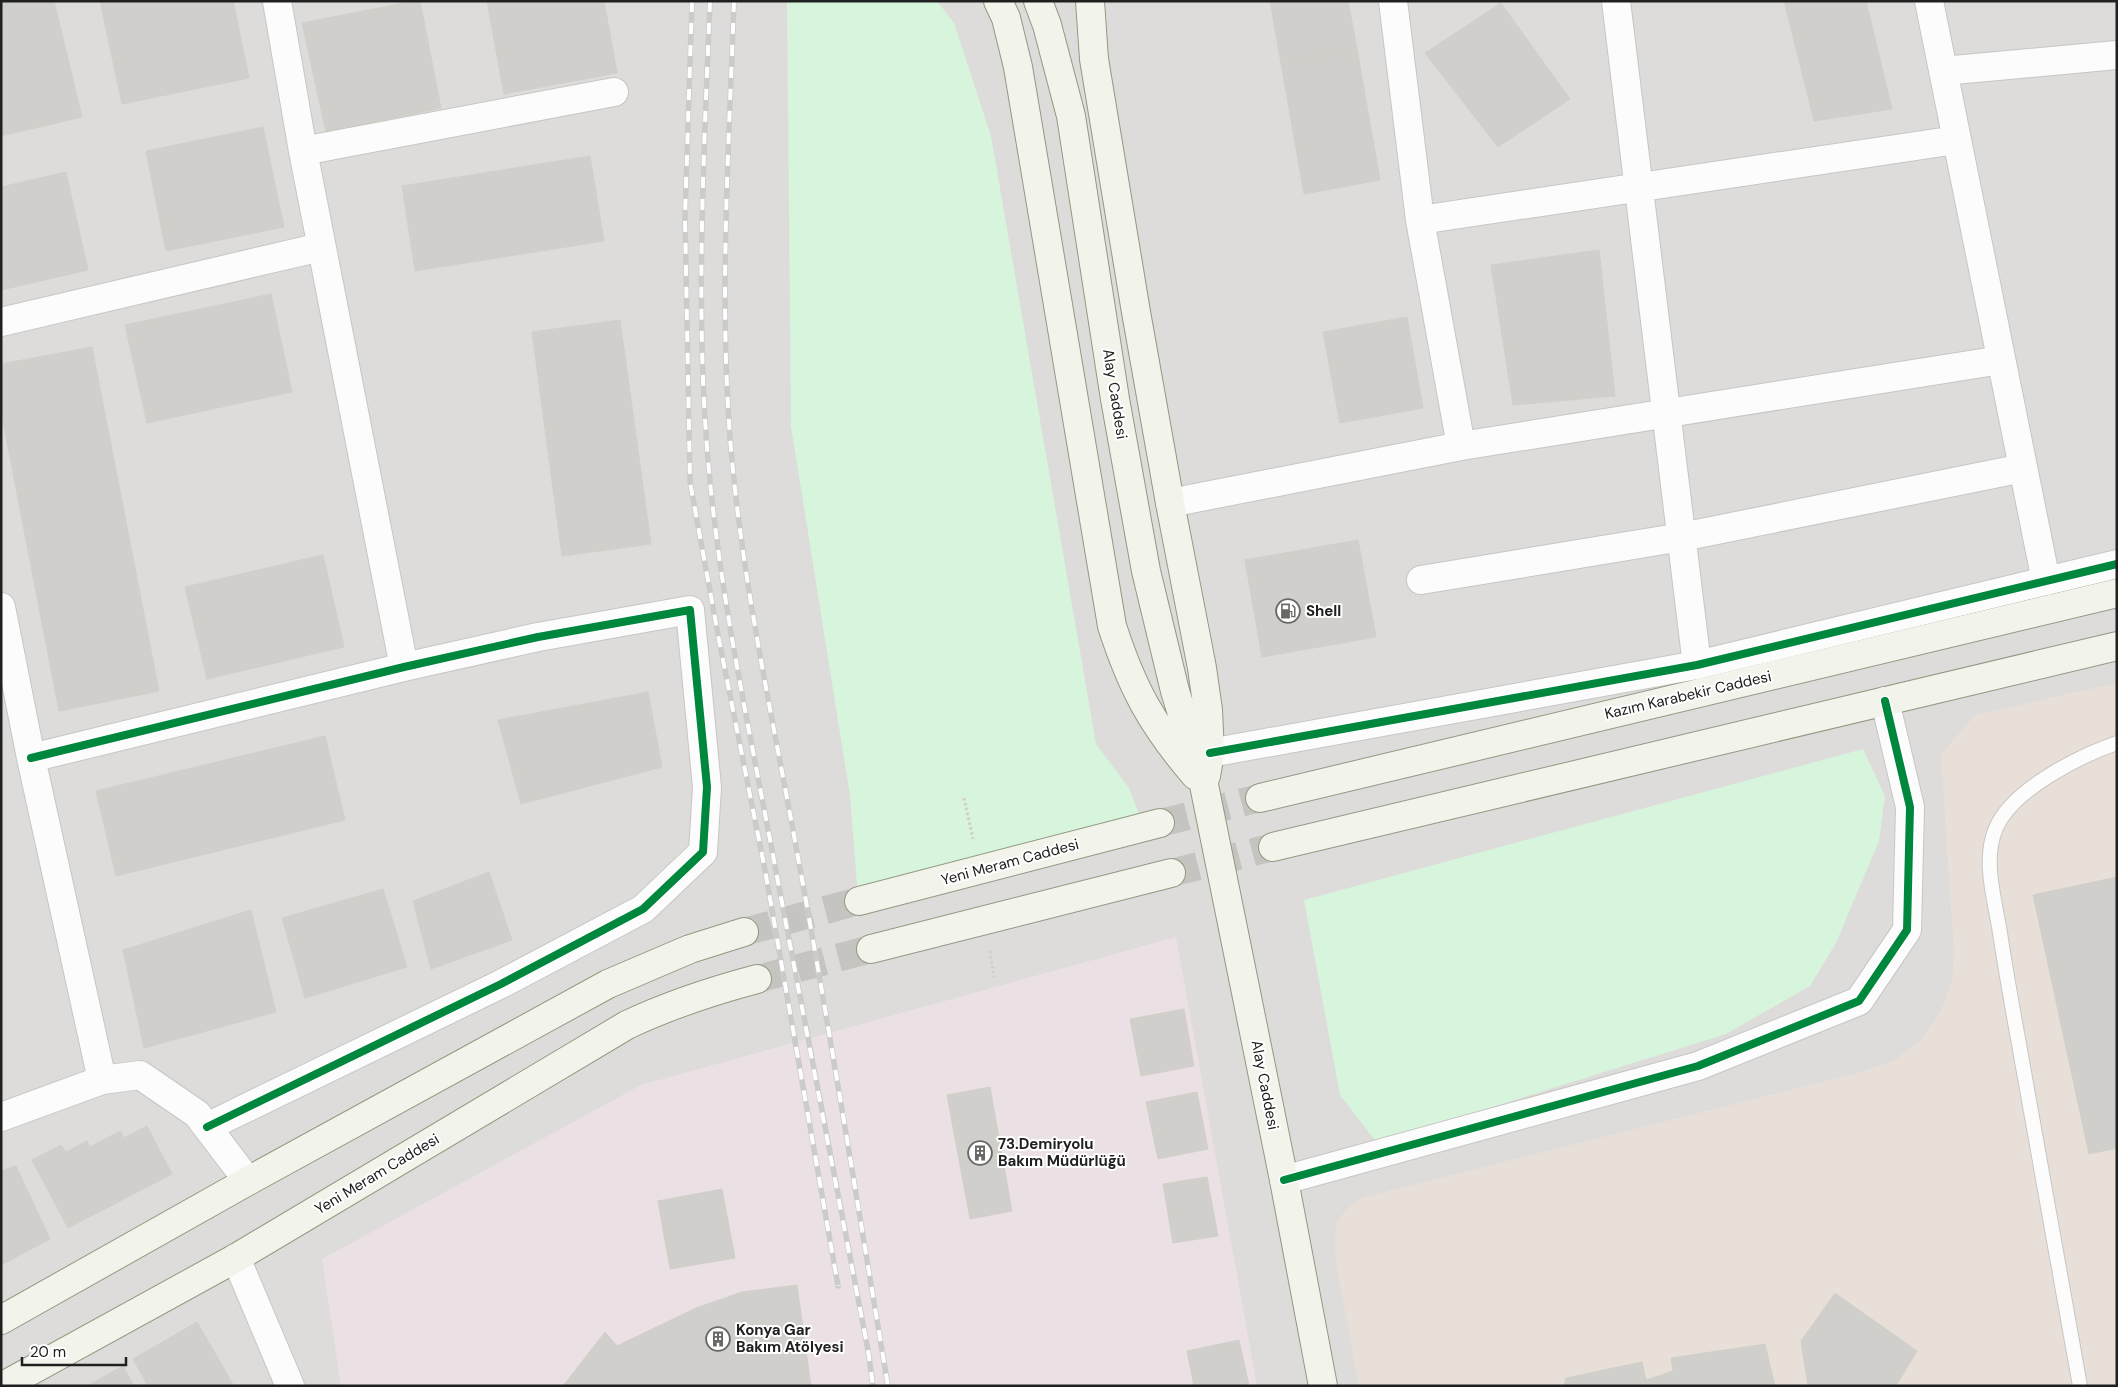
<svg xmlns="http://www.w3.org/2000/svg" width="2118" height="1387" font-family="'DM Sans',sans-serif">
<style>
.residential{fill:#dddcda}
.industrial{fill:#ebe1e5}
.military{fill:#e8e0d8}
.park{fill:#d7f4dc}
.building{fill:#d0cfcb;stroke:#d1cfca}
.lines{fill:none;stroke-linecap:round;stroke-linejoin:round}
.secondary-tunnel{stroke:#c5c4c0;stroke-width:28;stroke-dasharray:28 14;stroke-linecap:butt}
.service-casing{stroke:#c7c6c4;stroke-width:16}
.minor-casing{stroke:#c7c6c4;stroke-width:30}
.tertiary-casing{stroke:#c7c6c4;stroke-width:30}
.secondary-casing{stroke:#939880;stroke-width:30}
.path{stroke:#d7ccc8;stroke-width:3;stroke-dasharray:2.5 2.5;stroke-linecap:butt}
.service{stroke:#fcfcfc;stroke-width:14}
.minor{stroke:#fcfcfc;stroke-width:28}
.tertiary{stroke:#fcfcfc;stroke-width:28}
.secondary{stroke:#f2f4eb;stroke-width:28}
.rail-casing{stroke:#cbcbca;stroke-width:5.5}
.rail{stroke:#fff;stroke-width:4;stroke-dasharray:11;stroke-linecap:butt}
.cycleway-casing{stroke:#fff;stroke-width:11}
.cycleway{stroke:#00873e;stroke-width:8}
.labels{text-anchor:middle;dominant-baseline:central;stroke-width:4;stroke-linejoin:round;paint-order:stroke}
.street-label{font-size:15px;fill:#202020;stroke:#fff}
.poi-label{font-size:15px;font-weight:bold;fill:#202020;stroke:#fff;text-anchor:start}
</style>
<rect width="100%" height="100%" fill="#eeede8"/>
<path class="residential" d="M1,1H2117V1386H1Z"/>
<path class="industrial" d="M1176,937L1257,1386H341L322,1259L641,1085Z"/>
<path class="military" d="M2117,683V1386H1359L1336,1262L1335,1241L1336,1223L1347,1209L1362,1198L1380,1193L1865,1071L1893,1061L1918,1043L1935,1021L1946,1000L1952,980L1954,953L1941,755L1975,715Z"/>
<path class="park" d="M787,1H937L954,23L991,136L1096,744L1129,788L1140,816L859,910L850,796L791,426Z
M1863,749L1885,796L1879,841L1836,943L1810,986L1726,1034L1377,1143L1340,1095L1304,900Z"/>
<path class="building" d="M1,1H54L82,117L1,136Z
M100,1H233L249,78L122,104Z
M414,1H420L441,108L326,132L302,23Z
M487,1H604L617,73L504,94Z
M1270,1H1348L1357,49L1281,63Z
M1784,1H1866L1892,109L1814,121Z
M1501,3L1570,99L1498,147L1425,53Z
M1357,49L1380,180L1304,194L1281,63Z
M263,127L284,227L166,251L146,151Z
M590,156L604,241L415,271L402,186Z
M66,172L88,270L1,290V187Z
M1599,250L1615,396L1513,405L1491,265Z
M271,294L292,392L147,423L125,325Z
M1407,317L1423,408L1340,423L1323,332Z
M620,320L651,544L562,556L532,332Z
M92,347L159,691L59,711L1,411V364Z
M1358,540L1376,637L1262,657L1245,560Z
M323,555L344,647L207,679L185,587Z
M648,692L662,767L521,804L498,720Z
M325,736L345,820L116,876L96,791Z
M489,872L512,940L431,969L413,901Z
M2117,877V1148L2089,1154L2033,895Z
M383,889L407,967L305,998L282,918Z
M251,910L276,1012L144,1048L123,950Z
M1184,1009L1194,1066L1141,1076L1130,1019Z
M990,1087L1012,1211L970,1219L947,1095Z
M1197,1092L1208,1149L1158,1159L1146,1102Z
M147,1126L172,1174L68,1228L32,1160L61,1145L66,1152L87,1141L90,1147L120,1131L124,1138Z
M16,1166L50,1239L1,1265V1171Z
M1207,1177L1218,1236L1173,1243L1163,1184Z
M722,1189L735,1258L670,1269L658,1201Z
M797,1285L811,1386H563L605,1332L617,1346L696,1308L742,1292Z
M1835,1293L1917,1351L1896,1386H1808L1801,1341Z
M197,1322L234,1386H148L133,1359Z
M1239,1340L1249,1386H1194L1187,1351Z
M1765,1344L1775,1386H1564L1566,1378L1642,1362L1646,1380L1673,1371L1671,1358Z
M123,1366L134,1386H87Z"/>
<g class="lines">
<path class="secondary-tunnel" d="M1160,823L1260,798
M1171,873L1273,847
M744,932L859,901
M757,979L871,949"/>
<g class="service-casing">
<path id="service" d="M2080,1386C2059,1268 2038,1151 2017,1033C2011,1000 2005,966 2000,933C1995,900 1982,860 1996,828C2012,790 2079,756 2117,743"/>
</g>
<g class="minor-casing">
<path id="minor" d="M277,1L303,151L404,667
M1393,1L1420,220L1461,446
M1616,1L1697,665
M1929,1L2046,581
M1943,71L2117,55
M303,151L614,92
M1420,220L1956,140
M1,322L321,247
M1170,503L1461,446L2001,360
M1421,580L1682,537L2023,468
M1,607L31,758L102,1080
M31,758L404,667L538,637L690,610L707,787L703,852L643,909L501,984L207,1127
M1284,1180L1698,1066L1859,1001L1907,930L1910,807L1885,701
M236,1258L290,1386"/>
</g>
<g class="tertiary-casing">
<path id="tertiary" d="M1210,753L1697,665L2117,564
M1,1117L102,1080L140,1075L197,1114L248,1181"/>
</g>
<g class="secondary-casing">
<path id="secondary" d="M998,1L1006,18L1018,67L1112,626C1132,688 1152,725 1195,775
M1038,1L1047,25L1071,116L1115,399L1146,571L1175,691L1204,785L1284,1180L1323,1386
M1090,1L1094,59L1136,312L1170,503L1202,668L1208,710L1210,753L1206,776
M1260,798L2117,593
M1273,847L2117,646
M859,901L1160,823
M871,949L1171,873
M1,1320L248,1181L608,984L690,949L744,932
M3,1386L236,1258L627,1025C669,1005 712,991 757,979"/>
</g>
<path class="path" d="M964,798L973,839
M990,951L994,977"/>
<use href="#service" class="service"/>
<use href="#minor" class="minor"/>
<use href="#tertiary" class="tertiary"/>
<use href="#secondary" class="secondary"/>
<g class="rail-casing">
<path id="rail" d="M692,1L685,217L690,482L719,640L765,870L838,1286
M710,1C704,154 695,307 708,460C719,589 747,718 771,845C803,1013 835,1181 868,1350L873,1386
M734,1C729,146 719,292 730,437C741,577 772,714 797,852C830,1030 858,1208 888,1386"/>
</g>
<use href="#rail" class="rail"/>
<g class="cycleway-casing">
<path id="cycleway" d="M1210,753L1697,665L2117,564
M31,758L404,667L538,637L690,610L707,787L703,852L643,909L501,984L207,1127
M1284,1180L1698,1066L1859,1001L1907,930L1910,807L1885,701"/>
</g>
<use href="#cycleway" class="cycleway"/>
</g>
<defs>
<g id="fuel-ring" transform="scale(1.25)"><circle r="9.5" fill="#fff" stroke="#686866" stroke-width="1.5"/><path d="M-5.5-6h7V0h2V4h1.3V-2.5L3-4.5l.8-.8L6-3V5H2.5V1h-1V6h-7ZM-4.2-4.7v3.2H.2V-4.7Z" fill="#686866"/></g>
<g id="building-ring" transform="scale(1.25)"><circle r="9.5" fill="#fff" stroke="#686866" stroke-width="1.5"/><path d="M-4-6H4V6H1V3H-1V6H-4ZM-2.5-4.3h1.7v1.8h-1.7ZM.8-4.3h1.7v1.8H.8ZM-2.5-1h1.7V.8h-1.7ZM.8-1h1.7V.8H.8Z" fill="#686866"/></g>
</defs>
<g fill-rule="evenodd">
<use href="#fuel-ring" x="1288" y="611"/>
<use href="#building-ring" x="980" y="1153"/>
<use href="#building-ring" x="718" y="1339"/>
</g>
<g class="labels">
<g class="street-label">
<text transform="translate(1115 394) rotate(81)">Alay Caddesi</text>
<text transform="translate(1688 695) rotate(-13)">Kazım Karabekir Caddesi</text>
<text transform="translate(1010 862) rotate(-15)">Yeni Meram Caddesi</text>
<text transform="translate(1265 1085) rotate(79)">Alay Caddesi</text>
<text transform="translate(377 1174) rotate(-31)">Yeni Meram Caddesi</text>
</g>
<g class="poi-label">
<text x="1306" y="611">Shell</text>
<text x="998" y="1144">73.Demiryolu<tspan x="998" dy="17">Bakım Müdürlüğü</tspan></text>
<text x="736" y="1330">Konya Gar<tspan x="736" dy="17">Bakım Atölyesi</tspan></text>
</g>
</g>
<rect width="2118" height="1387" fill="none" stroke="#202020" stroke-width="5"/>
<path d="M22 1357v8h104v-8" fill="none" stroke="#202020" stroke-width="2.5"/>
<text x="30" y="1357" font-size="15" fill="#202020" stroke="#ffffff" stroke-width="4" paint-order="stroke">20 m</text>
</svg>
